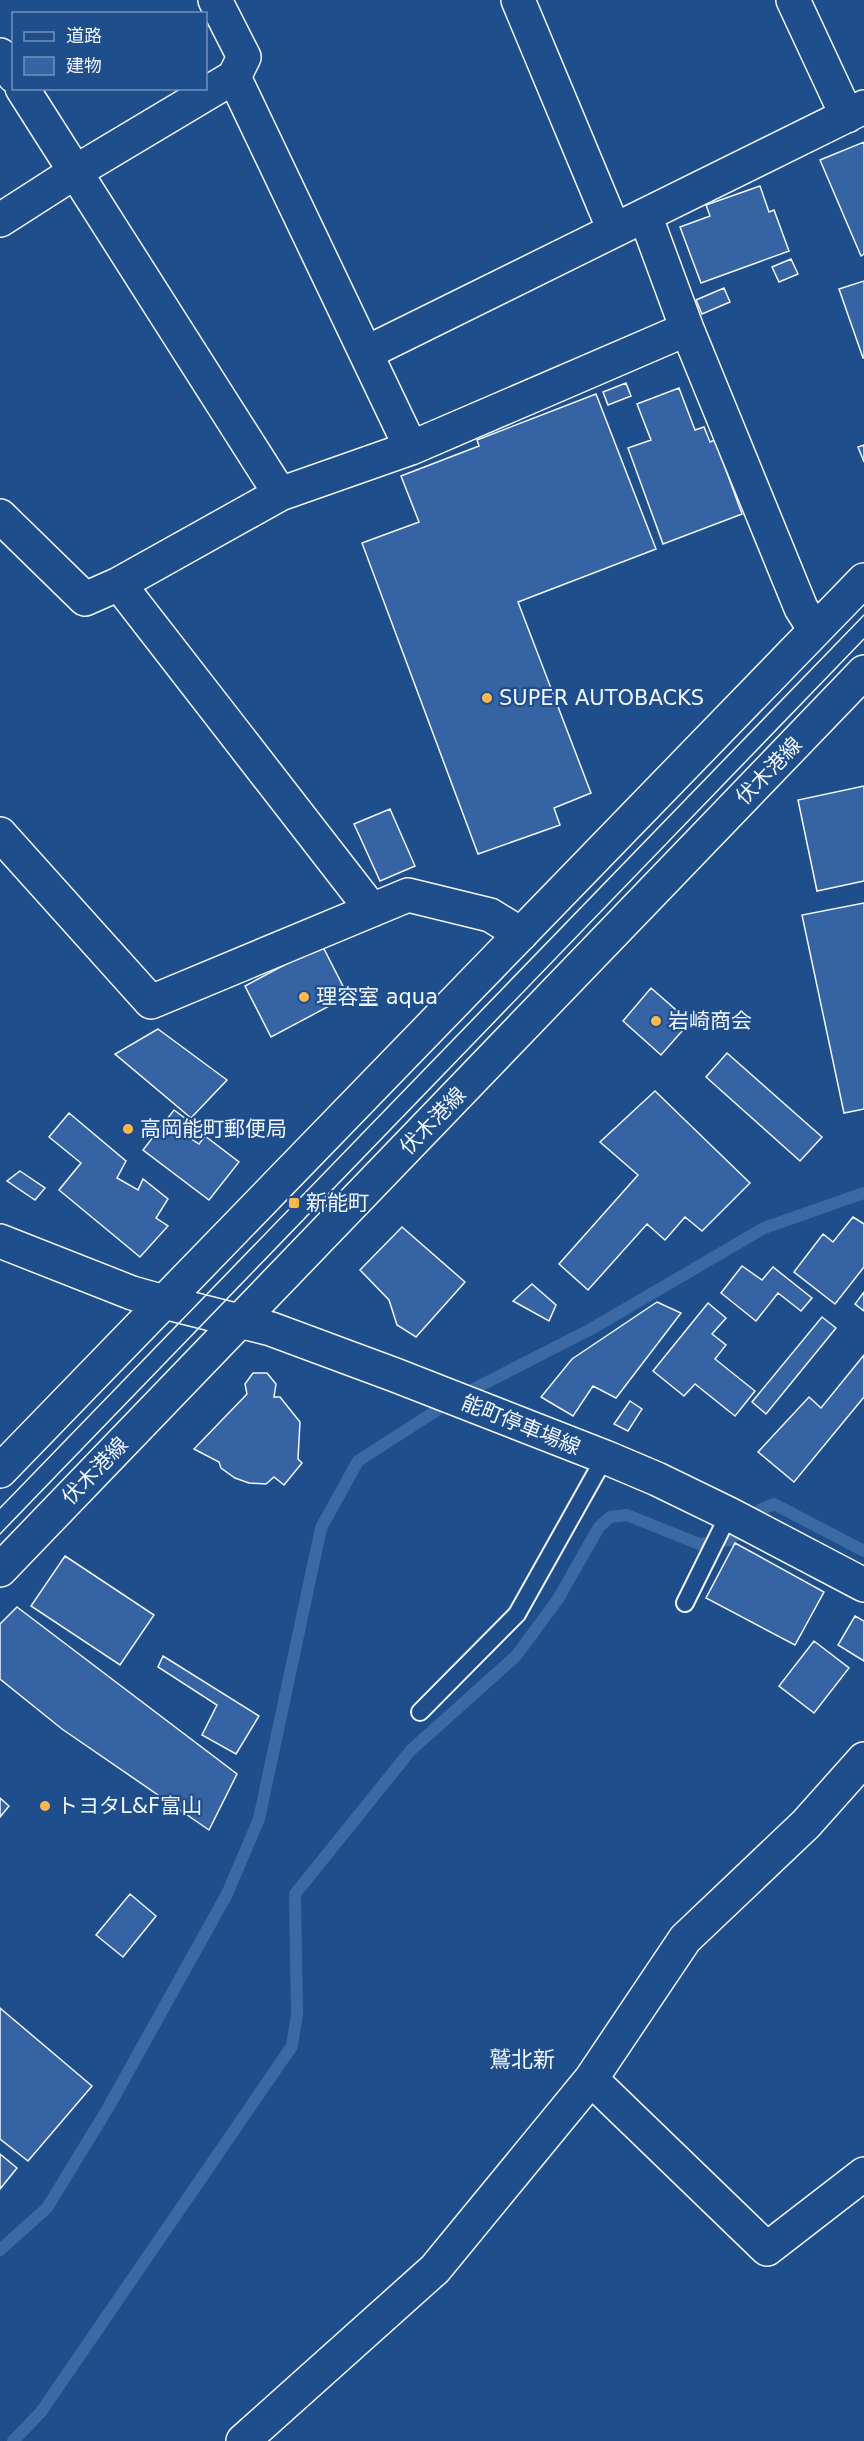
<svg xmlns="http://www.w3.org/2000/svg" width="864" height="2441" font-family="'DejaVu Sans','Noto Sans JP',sans-serif">
<style>
.lines{fill:none;stroke-linecap:round;stroke-linejoin:round}
.stream{stroke:#3b69a3;stroke-width:12}
.building{fill:#3563a3;stroke:#f2f6ff;stroke-width:1.5}
.service-casing{stroke:#f2f6ff;stroke-width:20}
.minor-casing{stroke:#f2f6ff;stroke-width:36}
.secondary-casing{stroke:#f2f6ff;stroke-width:36}
.primary-casing{stroke:#f2f6ff;stroke-width:36}
.service{stroke:#1f4e8c;stroke-width:16}
.minor{stroke:#1f4e8c;stroke-width:33}
.secondary{stroke:#1f4e8c;stroke-width:33}
.primary{stroke:#1f4e8c;stroke-width:33}
.tram{stroke:#f2f6ff;stroke-width:1.5}
.poi-dot{fill:#ffb74d;stroke:#1f4e8c;stroke-width:2}
.labels{text-anchor:middle;dominant-baseline:central;stroke-width:4.5;stroke-linejoin:round;paint-order:stroke}
.poi-label{font-size:21px;fill:#f2f6ff;stroke:#1f4e8c;text-anchor:start}
.street-label{font-size:21px;fill:#f2f6ff;stroke:#1f4e8c}
.neighbourhood-label{font-size:22px;fill:#f2f6ff;stroke:#1f4e8c}
</style>
<rect width="100%" height="100%" fill="#1f4e8c"/>
<g class="lines">
<path class="stream" d="M0,2250L47,2208L108,2108L227,1894L259,1819L321,1528L358,1461L456,1398L591,1329L764,1228L864,1193
M13,2441L41,2412L292,2046L297,2014L295,1894L411,1750L516,1656L558,1599L599,1527L610,1517L627,1515L699,1544L730,1540L760,1510L774,1504L864,1551"/>
</g>
<path class="building" d="M864,142V254L861,256L820,160Z
M760,186L769,212L774,210L789,251L701,283L680,227L710,216L706,205Z
M791,259L798,274L779,282L772,267Z
M864,281V358H863L839,289Z
M724,288L730,302L702,314L696,300Z
M626,383L631,396L608,405L603,392Z
M679,388L695,430L704,427L710,442L715,440L742,514L663,544L628,448L651,440L637,404Z
M596,394L656,549L518,602L591,793L554,808L560,825L478,854L362,543L419,522L401,476L479,446L477,440Z
M864,445V462L858,447Z
M864,786V881L817,891L798,800Z
M390,809L415,866L380,881L354,824Z
M864,903V1109L844,1113L802,915Z
M322,945L348,996L271,1037L245,986Z
M651,988L690,1022L661,1055L623,1021Z
M158,1029L227,1080L191,1118L115,1054Z
M727,1053L822,1137L800,1161L706,1077Z
M655,1091L750,1183L702,1231L685,1217L665,1240L647,1224L588,1290L559,1264L638,1175L600,1142Z
M174,1110L198,1128L190,1138L199,1144L205,1136L239,1162L209,1200L143,1150Z
M69,1113L126,1161L117,1178L138,1190L143,1179L168,1199L156,1218L168,1226L140,1257L59,1190L81,1163L49,1137Z
M20,1171L45,1188L35,1200L7,1181Z
M853,1217L864,1224V1267L835,1304L794,1272L823,1234L833,1242Z
M402,1227L465,1282L416,1337L397,1325L389,1300L360,1270Z
M742,1266L762,1280L773,1267L812,1298L801,1311L778,1293L756,1321L721,1293Z
M532,1284L556,1305L549,1321L513,1301Z
M864,1292V1311L855,1304Z
M657,1302L681,1313L616,1398L593,1386L573,1416L541,1397L572,1359Z
M708,1303L726,1318L712,1334L726,1345L715,1359L755,1391L735,1416L695,1384L684,1396L653,1371Z
M822,1317L836,1328L766,1414L752,1402Z
M864,1355V1397L794,1482L758,1452L809,1397L821,1408Z
M253,1373H267L276,1384L274,1397H280L300,1422L298,1459L302,1463L284,1485L274,1477L266,1484L249,1483L235,1478L221,1468L219,1462L194,1449L247,1394L245,1384Z
M630,1401L642,1409L628,1431L614,1424Z
M735,1543L824,1592L795,1645L706,1598Z
M65,1556L154,1615L120,1665L31,1606Z
M17,1607L237,1774L209,1830L62,1729L0,1679V1624Z
M855,1616L864,1621V1661L838,1645Z
M814,1641L849,1668L814,1713L779,1686Z
M163,1656L259,1716L236,1754L202,1735L217,1705L158,1667Z
M0,1798L9,1806L0,1817Z
M130,1894L156,1916L123,1957L96,1935Z
M0,2008L92,2086L28,2161L0,2139Z
M0,2154L17,2168L0,2189Z"/>
<g class="lines">
<g class="service-casing">
<path id="service" d="M685,1603L729,1514
M420,1712L517,1614L605,1457"/>
</g>
<g class="minor-casing">
<path id="minor" d="M215,0L244,57L234,77L411,448
M518,0L614,230
M793,0L847,116
M0,55L14,76
M22,88L280,494
M645,215L687,329L801,608L815,630
M0,220L75,172L234,77
M366,353L864,107
M0,516L85,599L119,584L280,494L411,448L687,329
M119,584L372,910
M0,834L151,1002L408,895L490,915L521,934
M0,1241L132,1293L164,1302
M591,2079L767,2249L864,2174
M243,2441L435,2269L591,2079L685,1939L806,1824L864,1759"/>
</g>
<g class="secondary-casing">
<path id="secondary" d="M164,1302L271,1329L395,1375L605,1457L657,1479L729,1514L864,1585"/>
</g>
<g class="primary-casing">
<path id="primary" d="M0,1471L864,580
M0,1570L864,672"/>
</g>
<use href="#service" class="service"/>
<use href="#minor" class="minor"/>
<use href="#secondary" class="secondary"/>
<use href="#primary" class="primary"/>
<path class="tram" d="M0,1508L864,615
M0,1534L864,639"/>
</g>
<g class="poi-dot">
<circle cx="487" cy="698" r="6"/>
<circle cx="304" cy="997" r="6"/>
<circle cx="656" cy="1021" r="6"/>
<circle cx="128" cy="1129" r="6"/>
<rect x="288" y="1197" width="12" height="12" rx="3"/>
<circle cx="45" cy="1806" r="6"/>
</g>
<g class="labels">
<g class="poi-label">
<text x="499" y="698">SUPER AUTOBACKS</text>
<text x="316" y="997">理容室 aqua</text>
<text x="668" y="1021">岩崎商会</text>
<text x="140" y="1129">高岡能町郵便局</text>
<text x="306" y="1203">新能町</text>
<text x="57" y="1806">トヨタL&amp;F富山</text>
</g>
<g class="street-label">
<text transform="translate(769 771) rotate(-46)">伏木港線</text>
<text transform="translate(433 1121) rotate(-46)">伏木港線</text>
<text transform="translate(521 1425) rotate(22)">能町停車場線</text>
<text transform="translate(95 1471) rotate(-46)">伏木港線</text>
</g>
<g class="neighbourhood-label">
<text x="522" y="2059">鷲北新</text>
</g>
</g>
<rect x="12" y="12" width="195" height="78" fill="#1f4e8c" stroke="#7391ba" stroke-width="1.5"/>
<rect x="24" y="32" width="30" height="9" fill="#1f4e8c" stroke="#7391ba" stroke-width="1.5"/>
<text x="66" y="42" font-size="18" fill="#f2f6ff">道路</text>
<rect x="24" y="57" width="30" height="18" fill="#3563a3" stroke="#7391ba" stroke-width="1.5"/>
<text x="66" y="72" font-size="18" fill="#f2f6ff">建物</text>
</svg>
